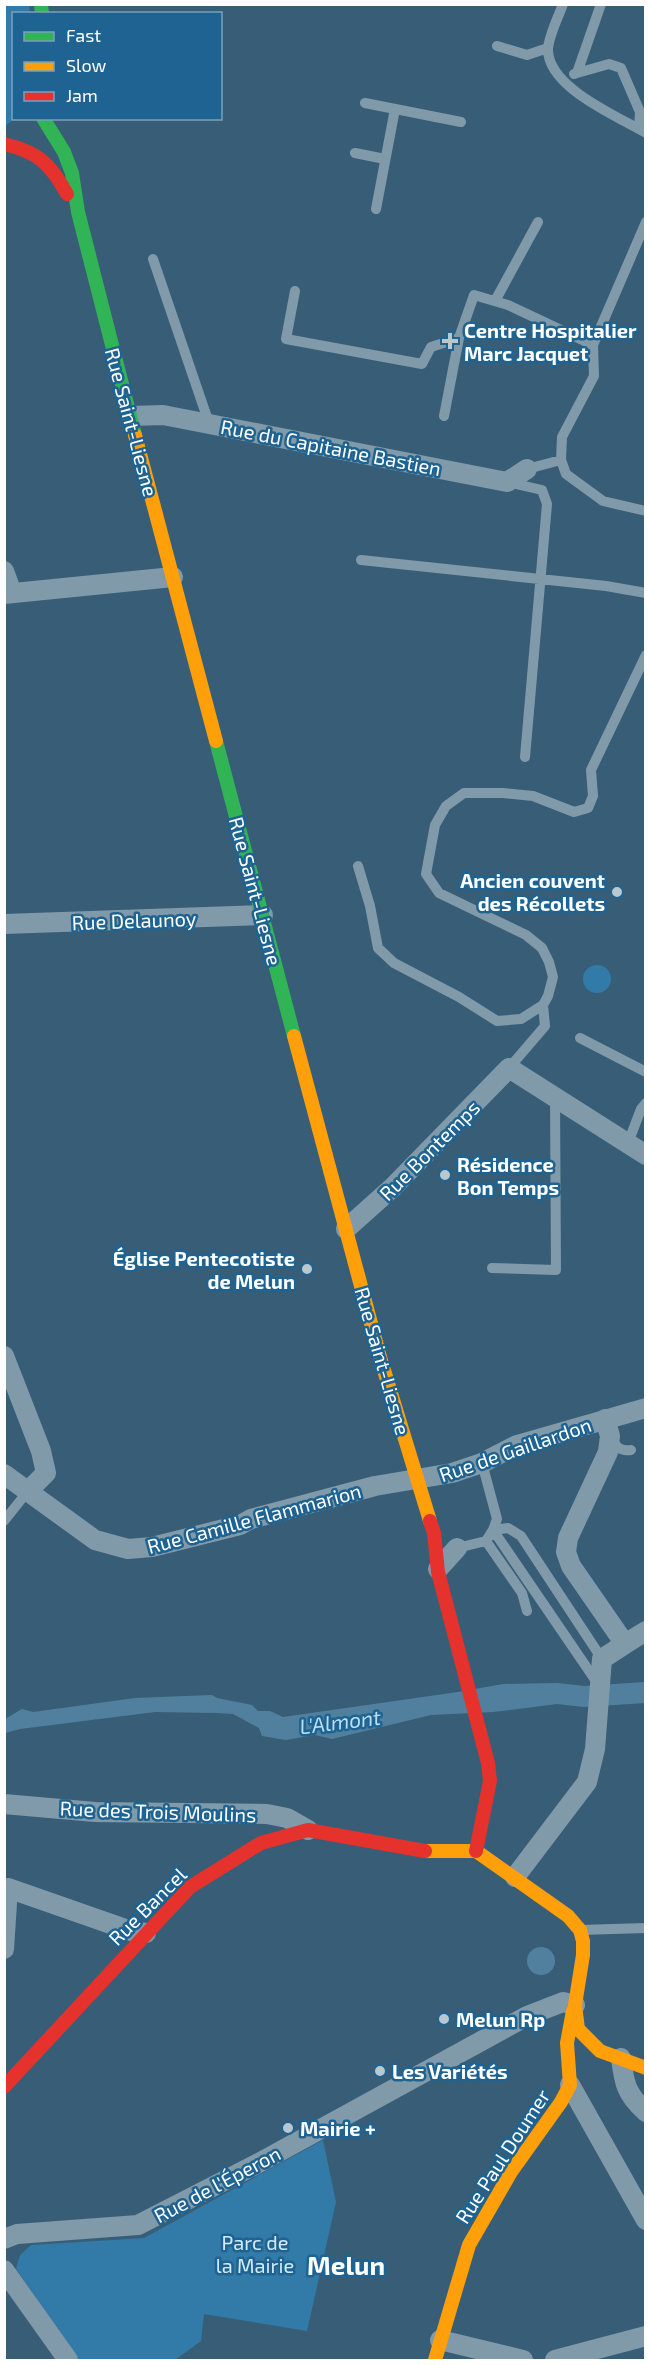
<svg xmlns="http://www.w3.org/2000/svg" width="650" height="2365" font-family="'Exo 2',sans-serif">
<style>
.green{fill:#327aa7}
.water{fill:#51809e}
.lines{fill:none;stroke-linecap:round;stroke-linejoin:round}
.lane{stroke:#809aaa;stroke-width:10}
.street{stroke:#809aaa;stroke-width:20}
.fast{stroke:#30b455;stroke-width:14}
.slow{stroke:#ff9f0a;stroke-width:14}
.jam{stroke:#e5322d;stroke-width:14}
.poi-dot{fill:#b9c7cf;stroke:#1e6391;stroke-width:2}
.labels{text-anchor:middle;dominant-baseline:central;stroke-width:5;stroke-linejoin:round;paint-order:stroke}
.poi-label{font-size:20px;font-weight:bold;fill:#fff;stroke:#1e6391;text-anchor:start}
.street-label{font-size:20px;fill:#fff;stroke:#1e6391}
.park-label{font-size:20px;fill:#d3ebfa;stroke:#1e6391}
.water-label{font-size:21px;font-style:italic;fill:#badef4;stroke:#1e6391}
.district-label{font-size:26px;font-weight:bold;fill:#fff;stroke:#1e6391}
</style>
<rect width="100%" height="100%" fill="#385e77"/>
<path class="green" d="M5,5H29L30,13L14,14V119L5,126Z
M583 979a14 14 0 1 1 28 0a14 14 0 1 1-28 0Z
M323,2140L336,2202L307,2331L204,2314L201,2341L175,2360H79L16,2269L20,2255L31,2245L144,2238Z"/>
<path class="water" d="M645,1682V1703L584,1707L557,1704L493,1712L431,1715L332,1739L315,1735L286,1740L262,1736L259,1728L233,1714L217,1713L155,1712L20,1729L5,1733V1719L22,1709L33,1712L135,1698L212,1695L217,1698L252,1705L258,1711H270L283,1717L458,1692L503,1684L557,1683L585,1686Z
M527 1961a14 14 0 1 1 28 0a14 14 0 1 1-28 0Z"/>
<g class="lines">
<path class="lane" d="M563,4C558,18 549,35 548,49C547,87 617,116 646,133
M497,46L527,55L548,48
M577,73L609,64L621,68L640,112L639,129
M574,74L577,73L601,4
M365,103L461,122
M355,153L385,159
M376,209L395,109
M646,222L593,345L594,376L562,437L561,460L566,474L603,501L646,511
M153,259L209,423
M295,291L286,339L422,364L431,347L459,338L474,295L508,305L593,345
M495,301L538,222
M444,416L459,338
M527,469L561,460
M507,482L542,490L547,504L525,757
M361,560L606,586L646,593
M358,866L370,906L378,948L394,963L459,997L497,1021L521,1019L543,1005L548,996L553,977L549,962L542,948L526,935L439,893L426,874L435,825L446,806L464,793H503L533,796L574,812L588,808L593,796L591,770L646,655
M580,1038L646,1072
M509,1068L545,1026L543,1005
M628,1143L641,1109L646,1103
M492,1268L556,1270L555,1097
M610,1437C616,1446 620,1452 631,1450
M4,1521L28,1491
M493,1530L598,1684
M493,1530L508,1528L521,1536L602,1659
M486,1541L522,1593L527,1611
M454,1547L457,1548L486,1541L493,1530L497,1519L482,1463
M580,1930L646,1928"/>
<path class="street" d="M131,416L163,415L507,482L527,469
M4,571L12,593
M4,594L173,577
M4,924L263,915
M346,1229L393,1187L509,1068L646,1155
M4,1356L41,1451L46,1473L28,1491
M4,1474L95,1540L128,1549L152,1547L240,1525L251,1519L375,1486L452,1473L482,1463L517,1445L646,1408
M438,1569L457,1548
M625,1644L646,1631
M4,1804L95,1812L267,1814L287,1818L308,1830
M515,1877L587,1782L595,1749L602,1659L625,1644L571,1566L566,1552L568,1538L608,1452L610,1436L605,1419
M4,1949L8,1888L131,1931L146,1933
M621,2058C624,2083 626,2094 646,2112
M570,2085L646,2220
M4,2239L17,2234L138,2225L255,2165L527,2016L563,2002L575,2005
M4,2270L68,2360
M440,2340L523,2360
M555,2360L646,2336"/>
<path class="fast" d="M41,4L42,14
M43,118L64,152L72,173L78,212L135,435
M216,741L294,1036"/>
<path class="slow" d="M135,435L216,741
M294,1036L380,1357L430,1521
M425,1851H476L568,1916L580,1930L583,1941V1955L575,2005L578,2029L600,2051L646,2068
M435,2360L469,2245L511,2172L561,2102L570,2085L567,2043L573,2011"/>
<path class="jam" d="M4,144C38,152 50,163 67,194
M430,1521L434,1533L438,1572L488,1763L490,1781L476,1851
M4,2087L190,1887L261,1843L308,1830L425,1851"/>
</g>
<g class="poi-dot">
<path d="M447 332h6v6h6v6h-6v6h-6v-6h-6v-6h6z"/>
<circle cx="617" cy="892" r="6"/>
<circle cx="445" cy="1175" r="6"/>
<circle cx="307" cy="1269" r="6"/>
<circle cx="444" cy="2019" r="6"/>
<circle cx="380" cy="2071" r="6"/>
<circle cx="288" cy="2128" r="6"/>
</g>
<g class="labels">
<g class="poi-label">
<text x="464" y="330">Centre Hospitalier<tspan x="464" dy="23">Marc Jacquet</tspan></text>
<text x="605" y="880" text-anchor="end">Ancien couvent<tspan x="605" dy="23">des Récollets</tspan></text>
<text x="457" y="1164">Résidence<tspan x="457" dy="23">Bon Temps</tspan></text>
<text x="295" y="1258" text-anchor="end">Église Pentecotiste<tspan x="295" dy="23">de Melun</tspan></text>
<text x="456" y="2019">Melun Rp</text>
<text x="392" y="2071">Les Variétés</text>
<text x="300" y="2128">Mairie +</text>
</g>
<g class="street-label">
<text transform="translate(132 422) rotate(75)">Rue Saint-Liesne</text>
<text transform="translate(331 447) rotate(11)">Rue du Capitaine Bastien</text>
<text transform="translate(256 891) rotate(75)">Rue Saint-Liesne</text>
<text transform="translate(134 920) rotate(-2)">Rue Delaunoy</text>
<text transform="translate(429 1150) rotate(-45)">Rue Bontemps</text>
<text transform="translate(383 1361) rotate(74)">Rue Saint-Liesne</text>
<text transform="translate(515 1449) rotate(-19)">Rue de Gaillardon</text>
<text transform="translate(254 1518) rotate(-15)">Rue Camille Flammarion</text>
<text transform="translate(158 1811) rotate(2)">Rue des Trois Moulins</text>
<text transform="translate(147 1906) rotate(-45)">Rue Bancel</text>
<text transform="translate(502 2156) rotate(-57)">Rue Paul Doumer</text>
<text transform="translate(217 2184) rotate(-28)">Rue de l'Éperon</text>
</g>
<g class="park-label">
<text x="255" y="2242">Parc de<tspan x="255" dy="23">la Mairie</tspan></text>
</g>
<g class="water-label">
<text transform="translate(340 1721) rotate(-7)">L'Almont</text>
</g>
<g class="district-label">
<text x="346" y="2264">Melun</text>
</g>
</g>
<rect width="650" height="2365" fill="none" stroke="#ffffff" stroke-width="12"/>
<rect x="12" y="12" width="210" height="108" fill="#1e6391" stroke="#78a1bd" stroke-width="1.5"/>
<rect x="24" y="32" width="30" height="9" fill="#30b455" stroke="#78a1bd" stroke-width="1.5"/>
<text x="66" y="42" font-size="18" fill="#ffffff">Fast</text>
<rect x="24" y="62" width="30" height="9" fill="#ff9f0a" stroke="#78a1bd" stroke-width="1.5"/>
<text x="66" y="72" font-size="18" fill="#ffffff">Slow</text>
<rect x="24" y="92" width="30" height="9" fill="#e5322d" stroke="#78a1bd" stroke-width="1.5"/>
<text x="66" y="102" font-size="18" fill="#ffffff">Jam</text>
</svg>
